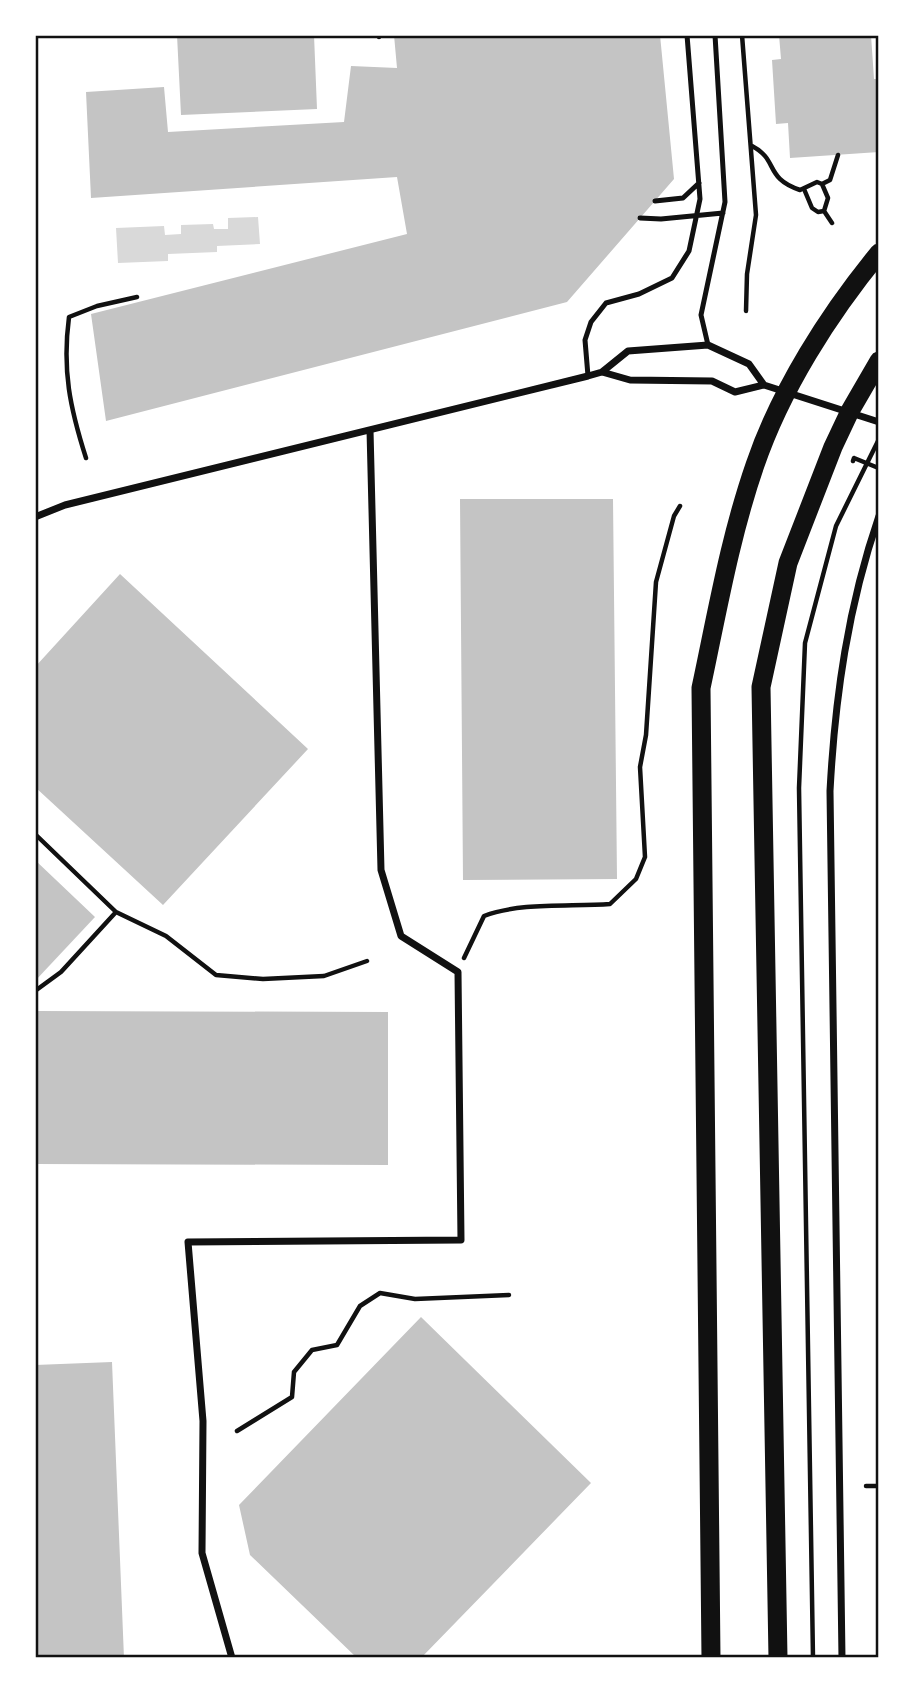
<svg xmlns="http://www.w3.org/2000/svg" width="914" height="1693" font-family="Figtree,sans-serif">
<style>
.water{fill:#d9d9d9}
.building{fill:#c4c4c4}
.lines{fill:none;stroke-linecap:round;stroke-linejoin:round}
.path{stroke:#111;stroke-width:4.5}
.service{stroke:#111;stroke-width:5}
.minor{stroke:#111;stroke-width:7}
.trunk{stroke:#111;stroke-width:19}
.neatline{fill:none;stroke:#111;stroke-width:2.5}
</style>
<rect width="100%" height="100%" fill="#fff"/>
<path class="water" d="M258,217L260,244L217,246V252L168,254V261L118,263L116,228L164,226L165,235L181,234V225L213,224L214,229H228V218Z"/>
<path class="building" d="M177,35H314L317,109L181,115Z
M394,35H660L674,179L567,302L106,421L91,314L407,234L397,177L91,198L86,92L164,87L168,132L344,122L351,66L397,68Z
M779,35H871L874,79H879V152L790,158L788,123L776,124L772,60L781,59Z
M460,499H613L617,879L463,880Z
M120,574L308,749L163,905L35,787V667Z
M35,860L95,917L35,981Z
M35,1011L388,1012V1165L35,1164Z
M421,1317L591,1483L421,1658H357L250,1555L239,1505Z
M112,1362L124,1658H35V1365Z"/>
<g class="lines">
<path class="path" d="M379,35V37
M742,35L756,215L747,274L746,311
M752,146C779,160 764,178 800,190L817,182L822,184L828,198L824,211L818,212L812,208L804,189
M822,184L830,180L838,155
M824,211L832,223
M86,458C70,408 62,370 69,317L97,306L137,297
M853,461L854,458L876,467
M35,834L116,912L61,972L35,991
M116,912L166,936L216,975L263,979L324,976L367,961
M464,958L484,916C521,902 570,907 610,904L636,879L645,857L640,767L646,735L656,582L674,516L680,506
M237,1431L292,1397L294,1372L312,1350L337,1345L360,1306L380,1293L415,1299L509,1295
M866,1486H879
M813,1658L799,788L805,643L836,526L879,439"/>
<path class="service" d="M655,201L683,198L699,183
M640,218L661,219L723,213
M708,345L701,315L725,202L715,35
M588,376L585,340L591,322L606,303L639,294L672,278L689,251L700,199L687,35"/>
<path class="minor" d="M602,372L630,380L712,381L735,392L764,385L879,422
M35,517L65,505L588,376L602,372L628,351L708,345L749,364L764,385
M232,1658L202,1553L203,1421L188,1242L461,1240L458,972L401,936L381,870L370,430
M842,1658L830,791C835,697 848,606 879,516"/>
<path class="trunk" d="M711,1658L701,688C717,613 730,537 755,465C781,389 829,314 879,253
M778,1658L761,687L788,563L833,447L850,411L879,361"/>
</g>
<rect width="914" height="1693" fill="none" stroke="#ffffff" stroke-width="74"/>
<rect x="37" y="37" width="840" height="1619" class="neatline"/>
</svg>
